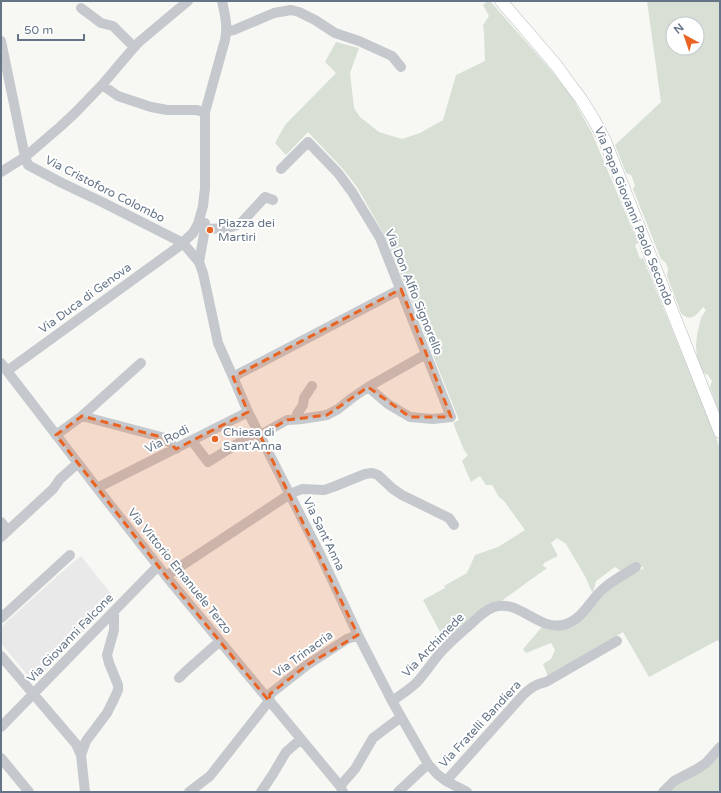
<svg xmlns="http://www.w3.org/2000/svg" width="721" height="793" font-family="'Varela Round',sans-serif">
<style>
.built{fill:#e8e9e8}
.green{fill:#d8dfd5;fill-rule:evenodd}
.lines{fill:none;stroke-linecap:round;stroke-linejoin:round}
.major-casing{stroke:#b8bcc0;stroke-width:13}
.minor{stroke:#c5c8cc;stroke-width:10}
.major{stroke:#fff;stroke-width:12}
.marked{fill:#e96423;fill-opacity:0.2;stroke:#e96423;stroke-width:3;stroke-dasharray:8 5;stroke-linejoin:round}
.poi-dot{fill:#e96423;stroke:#fff;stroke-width:1.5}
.labels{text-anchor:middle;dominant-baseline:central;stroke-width:4;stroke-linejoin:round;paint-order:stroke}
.street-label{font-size:12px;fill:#657587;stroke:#fff}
.poi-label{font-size:12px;fill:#657587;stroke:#fff;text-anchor:start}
</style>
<rect width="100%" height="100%" fill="#f7f8f4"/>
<path class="built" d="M81,556L115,599L34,683L1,643V627L72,563Z"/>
<path class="green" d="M488,1H490L550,69L572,97L592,133L638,243L635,245L640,259L643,258L717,440L720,450V645L718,640L649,677L623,632L549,679L543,664L551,659L555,650L551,643L526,653L523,649L542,627L562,630L609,588L644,568L635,563L621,571L615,567L596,581L593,593L591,590L586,578L566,544L557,538L551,543L558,556L544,563L543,566L547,568L500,602L446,643L423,600L445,588L444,586L467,573L475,555L498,547L525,530L504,501L499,497L492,485H486L480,476L471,482L462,461L468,455L464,450L453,423L459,420L385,236L357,187L343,169L308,132L286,155L275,143L285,125L336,73L325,62L336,42L359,48L350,73L354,108L360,117L379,132L402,139L420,133L443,120L456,75L485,61L484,33L483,25L489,16L483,5Z
M647,1H720V415L710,387L712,381L708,375L703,373L697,356L696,346L697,335L701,318L706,310L703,307C696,315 691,323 681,313L667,276C669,268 668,264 661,259L633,189L635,185L631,175L626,173L615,145L661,102ZM673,24H697V48H673Z
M720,754V792H672L671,788Z"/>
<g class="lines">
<g class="major-casing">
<path id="major" d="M501,1L556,65L569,83L581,99L594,120L605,141L720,432"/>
</g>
<path class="minor" d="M81,8L101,23L113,26L134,47
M227,31L234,30L274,13L291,10L299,12L315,20L335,33L359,41L392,56L401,67
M1,41L25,157L28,165L62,183L102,202L183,243L199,262L203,273L218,343L233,377L248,412L319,552L358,635L392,701L428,764L437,774L446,781L467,792
M102,85L118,96L151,107L167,110H196L205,112
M281,169L308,142L338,173L352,192L380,238L451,417L433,419L410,417L388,404L368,387
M1,172L25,157L61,126L75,113L102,85L130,52L139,42L188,1
M205,229L228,228L237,225L242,222L265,197L273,200
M199,262L205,229V223
M1,363L97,488L166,576L340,786L343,792
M7,371L178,247L193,233L198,224L203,206L205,188V112L225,40C228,26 225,15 222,1
M233,377L401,289
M82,416L141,363
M296,420L297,414L303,405L304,398L312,386
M56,435L82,416L165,438L176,449
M260,435L287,420L302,419L327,415L338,409L352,398L368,387L426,354
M192,441L208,462L258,431
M97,488L248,412
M1,522L8,531
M1,537L53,489L60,479L78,463
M166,576L290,494L302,489L324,490L333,487L365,474L372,473L378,475L393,489L402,495L449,518L454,525
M1,618L70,555
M1,656L76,744L81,755
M179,678L185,672L220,641
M392,701C400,695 411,689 418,681C426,672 433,661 441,652C451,641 462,632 472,623C478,617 486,610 494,607C519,599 537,630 563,625C582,621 590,600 603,589C613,580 625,574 636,567
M1,727L158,566
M1,758L29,792
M446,781L524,694C532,687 536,684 546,682L617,641
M340,786L355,769L373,738L401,717
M85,792L81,755L86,741L107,713L114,699L118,690V685L109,663L107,655L114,630V611
M189,792L210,776L269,701L270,694L307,665L347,639L358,635
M261,792L273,774L286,752L301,739
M398,792L428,764
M663,792L674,781L697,769L706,763L720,747"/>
<use href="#major" class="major"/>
</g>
<path class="marked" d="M401,289L451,417H410L368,387L327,415L287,420L260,435L358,635L307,665L270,694L269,701L166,576L56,435L82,416L165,438L176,449L248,412L233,377Z"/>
<g class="poi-dot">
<circle cx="210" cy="230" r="4"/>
<circle cx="215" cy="439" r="4"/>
</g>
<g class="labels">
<g class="street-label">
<text transform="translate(105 189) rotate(27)">Via Cristoforo Colombo</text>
<text transform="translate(634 216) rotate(68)">Via Papa Giovanni Paolo Secondo</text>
<text transform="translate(414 292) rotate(68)">Via Don Alfio Signorello</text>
<text transform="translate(85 298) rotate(-36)">Via Duca di Genova</text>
<text transform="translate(167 439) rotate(-27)">Via Rodi</text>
<text transform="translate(324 534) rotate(64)">Via Sant'Anna</text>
<text transform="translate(180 571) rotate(51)">Via Vittorio Emanuele Terzo</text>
<text transform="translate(70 638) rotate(-46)">Via Giovanni Falcone</text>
<text transform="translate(433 645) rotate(-46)">Via Archimede</text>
<text transform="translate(303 654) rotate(-36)">Via Trinacria</text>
<text transform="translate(480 724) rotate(-47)">Via Fratelli Bandiera</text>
</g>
<g class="poi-label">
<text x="218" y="223">Piazza dei<tspan x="218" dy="14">Martiri</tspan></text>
<text x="223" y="432">Chiesa di<tspan x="223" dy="14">Sant'Anna</tspan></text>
</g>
</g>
<rect width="721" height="793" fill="none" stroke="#657587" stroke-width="4"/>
<g transform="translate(685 36) rotate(320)"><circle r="19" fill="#ffffff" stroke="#c1c8cf"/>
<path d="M0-3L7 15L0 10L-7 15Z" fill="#e96423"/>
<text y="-6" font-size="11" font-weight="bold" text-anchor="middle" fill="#657587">N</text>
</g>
<path d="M18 34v6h66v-6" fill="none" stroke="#657587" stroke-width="2"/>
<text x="24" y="34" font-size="12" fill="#657587" stroke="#ffffff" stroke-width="3" paint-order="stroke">50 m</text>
</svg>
